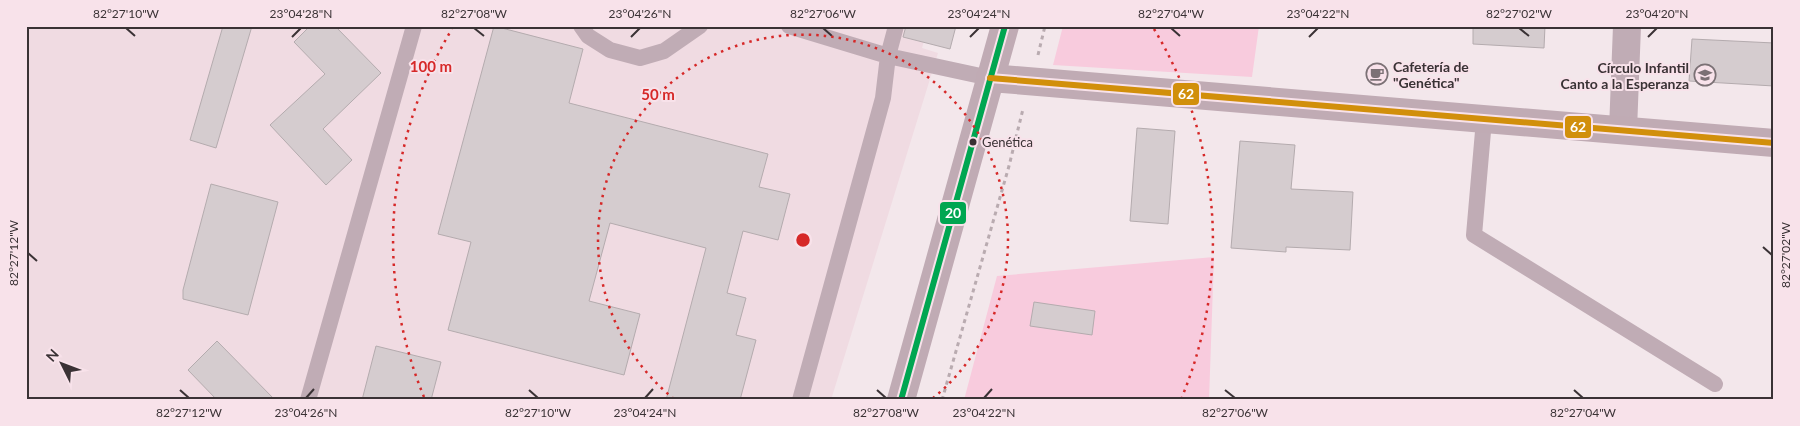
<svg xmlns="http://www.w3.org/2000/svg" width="1800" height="426" font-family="Lato,sans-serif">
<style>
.built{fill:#f0dbe2}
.green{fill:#f8cbdd}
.building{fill:#d5cccf;stroke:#b4abae}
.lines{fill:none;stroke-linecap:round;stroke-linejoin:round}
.path{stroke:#b9abb0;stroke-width:3;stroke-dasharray:4 4;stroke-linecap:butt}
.lane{stroke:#c0acb5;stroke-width:16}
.street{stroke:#c0acb5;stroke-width:28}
.secondary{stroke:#c0abb4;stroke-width:28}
.bus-1-casing{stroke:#f8e2ea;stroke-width:10}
.bus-2-casing{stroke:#f8e2ea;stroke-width:10}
.bus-1{stroke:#00a651;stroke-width:6}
.bus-2{stroke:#d18f0b;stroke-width:6}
.ticks{fill:none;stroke:#3a3235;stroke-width:2}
.ring{fill:none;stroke:#d62828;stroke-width:2.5;stroke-dasharray:2.5 5}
.bus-dot{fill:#3a3235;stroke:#f8e2ea;stroke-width:2}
.labels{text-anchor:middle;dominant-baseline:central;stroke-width:4;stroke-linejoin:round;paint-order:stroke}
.bus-label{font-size:13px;fill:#3a3235;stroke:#f8e2ea;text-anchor:start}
.poi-label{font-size:14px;font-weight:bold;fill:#3a3235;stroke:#f8e2ea;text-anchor:start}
.centre{fill:#d62828;stroke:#f8e2ea;stroke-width:2.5}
.ring-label{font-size:15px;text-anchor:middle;font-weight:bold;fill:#d62828;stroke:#f8e2ea;stroke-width:4;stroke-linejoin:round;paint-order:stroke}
.line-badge{stroke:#f8e2ea;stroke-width:2}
.badge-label{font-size:14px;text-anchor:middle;font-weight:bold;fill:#fff}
.neatline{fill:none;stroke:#3a3235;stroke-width:2}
.ticks-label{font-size:12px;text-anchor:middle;fill:#3a3235}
</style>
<rect width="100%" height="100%" fill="#f3e7eb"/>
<path class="built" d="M26,26H928L922,48L938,53L831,400H26Z"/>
<path class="green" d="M1063,26H1259L1252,77L1053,65Z
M1214,257L1209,400H964L997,276Z"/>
<path class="building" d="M223,26H252L216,148L190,140Z
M310,26H335L381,73L323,129L352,160L326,185L270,125L325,74L294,42Z
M494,26L583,49L569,103L768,154L759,187L790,194L778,240L743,231L727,293L746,298L736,335L756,340L740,400H666L706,248L610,223L589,301L640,314L624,375L448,330L471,242L438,234Z
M906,26H956L950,49L903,37Z
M1473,26H1545L1544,48L1473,44Z
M1692,39L1774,43V86L1689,81Z
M1137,128L1175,131L1168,224L1130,221Z
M1240,141L1295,145L1291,189L1353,192L1350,250L1286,247V252L1231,248Z
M211,184L278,202L248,315L183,299V290Z
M1034,302L1095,311L1092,335L1030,326Z
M217,341L275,400H217L188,370Z
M376,346L441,362L431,400H362Z"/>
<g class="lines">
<path class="path" d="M1038,55L1045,26
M942,400L1009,166L1023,109"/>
<path class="lane" d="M581,26L588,36L610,50L640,58L664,51L700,26
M789,26L888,56L990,78
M1484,120L1474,235L1715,384
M308,400L414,26
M800,400L883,98L888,56L896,26"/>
<path class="street" d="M1623,130L1627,26"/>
<path class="secondary" d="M990,78L1774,143
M901,400L1005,26"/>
<g class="bus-1-casing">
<path id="bus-1" d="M901,400L1005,26"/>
</g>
<g class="bus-2-casing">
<path id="bus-2" d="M990,78L1774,143"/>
</g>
<use href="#bus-1" class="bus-1"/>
<use href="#bus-2" class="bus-2"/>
</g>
<path class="ticks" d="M126,28L135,36M474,28L484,36M823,28L832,36M1171,28L1180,36M1519,28L1529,36M292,37L301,28M631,37L640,28M970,37L979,28M1309,37L1318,28M1648,37L1657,28M1763,247L1772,255M28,253L37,261M180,390L189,398M529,390L538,398M877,390L886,398M1225,390L1235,398M1574,390L1583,398M306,398L314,389M645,398L653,389M984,398L992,389"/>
<g class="ring">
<path d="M674 399A205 205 0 1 1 932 399"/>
<path d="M424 397A410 410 0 0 1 452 29M1154 29A410 410 0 0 1 1182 397"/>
</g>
<defs>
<g id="cafe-ring" transform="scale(1.125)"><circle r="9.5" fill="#f8e2ea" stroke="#7b7175" stroke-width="1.5"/><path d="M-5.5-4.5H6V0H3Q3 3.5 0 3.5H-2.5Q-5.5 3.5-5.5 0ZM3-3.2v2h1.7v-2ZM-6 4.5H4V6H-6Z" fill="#7b7175"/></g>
<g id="school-ring" transform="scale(1.125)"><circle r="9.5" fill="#f8e2ea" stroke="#7b7175" stroke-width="1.5"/><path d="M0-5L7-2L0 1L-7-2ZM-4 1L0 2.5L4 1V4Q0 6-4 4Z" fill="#7b7175"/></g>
</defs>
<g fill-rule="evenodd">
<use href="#cafe-ring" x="1377" y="74"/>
<use href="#school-ring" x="1705" y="75"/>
</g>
<circle class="bus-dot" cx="973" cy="142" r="4.5"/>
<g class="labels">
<g class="bus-label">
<text x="982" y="142">Genética</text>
</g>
<g class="poi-label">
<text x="1393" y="66">Cafetería de<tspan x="1393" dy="16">"Genética"</tspan></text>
<text x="1689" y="67" text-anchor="end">Círculo Infantil<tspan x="1689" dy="16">Canto a la Esperanza</tspan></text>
</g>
</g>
<circle cx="803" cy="240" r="8" class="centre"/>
<g class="ring-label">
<text x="431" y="72">100 m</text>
<text x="658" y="100">50 m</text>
</g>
<g class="line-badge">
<rect x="1172" y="82" width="28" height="24" rx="5" fill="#d18f0b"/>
<rect x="1564" y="115" width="28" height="24" rx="5" fill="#d18f0b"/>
<rect x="939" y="201" width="28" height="24" rx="5" fill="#00a651"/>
</g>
<g class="badge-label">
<text x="1186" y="99">62</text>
<text x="1578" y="132">62</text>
<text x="953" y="218">20</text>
</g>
<rect width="1800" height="426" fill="none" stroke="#f8e2ea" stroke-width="55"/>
<g transform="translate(62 364) rotate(312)" stroke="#f8e2ea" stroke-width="4" paint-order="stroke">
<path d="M0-4L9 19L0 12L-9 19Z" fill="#3a3235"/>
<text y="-8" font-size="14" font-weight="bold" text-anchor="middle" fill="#3a3235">N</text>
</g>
<rect x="28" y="28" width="1744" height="370" class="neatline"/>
<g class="ticks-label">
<text x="126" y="18">82°27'10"W</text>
<text x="301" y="18">23°04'28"N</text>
<text x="474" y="18">82°27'08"W</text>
<text x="640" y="18">23°04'26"N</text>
<text x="823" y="18">82°27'06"W</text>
<text x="979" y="18">23°04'24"N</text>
<text x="1171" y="18">82°27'04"W</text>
<text x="1318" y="18">23°04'22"N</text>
<text x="1519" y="18">82°27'02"W</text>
<text x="1657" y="18">23°04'20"N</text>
<text transform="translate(14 253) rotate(-90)" y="4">82°27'12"W</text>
<text transform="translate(1786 255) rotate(-90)" y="4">82°27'02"W</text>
<text x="189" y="417">82°27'12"W</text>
<text x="306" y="417">23°04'26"N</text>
<text x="538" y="417">82°27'10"W</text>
<text x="645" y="417">23°04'24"N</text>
<text x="886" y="417">82°27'08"W</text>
<text x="984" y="417">23°04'22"N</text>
<text x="1235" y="417">82°27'06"W</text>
<text x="1583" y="417">82°27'04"W</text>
</g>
</svg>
